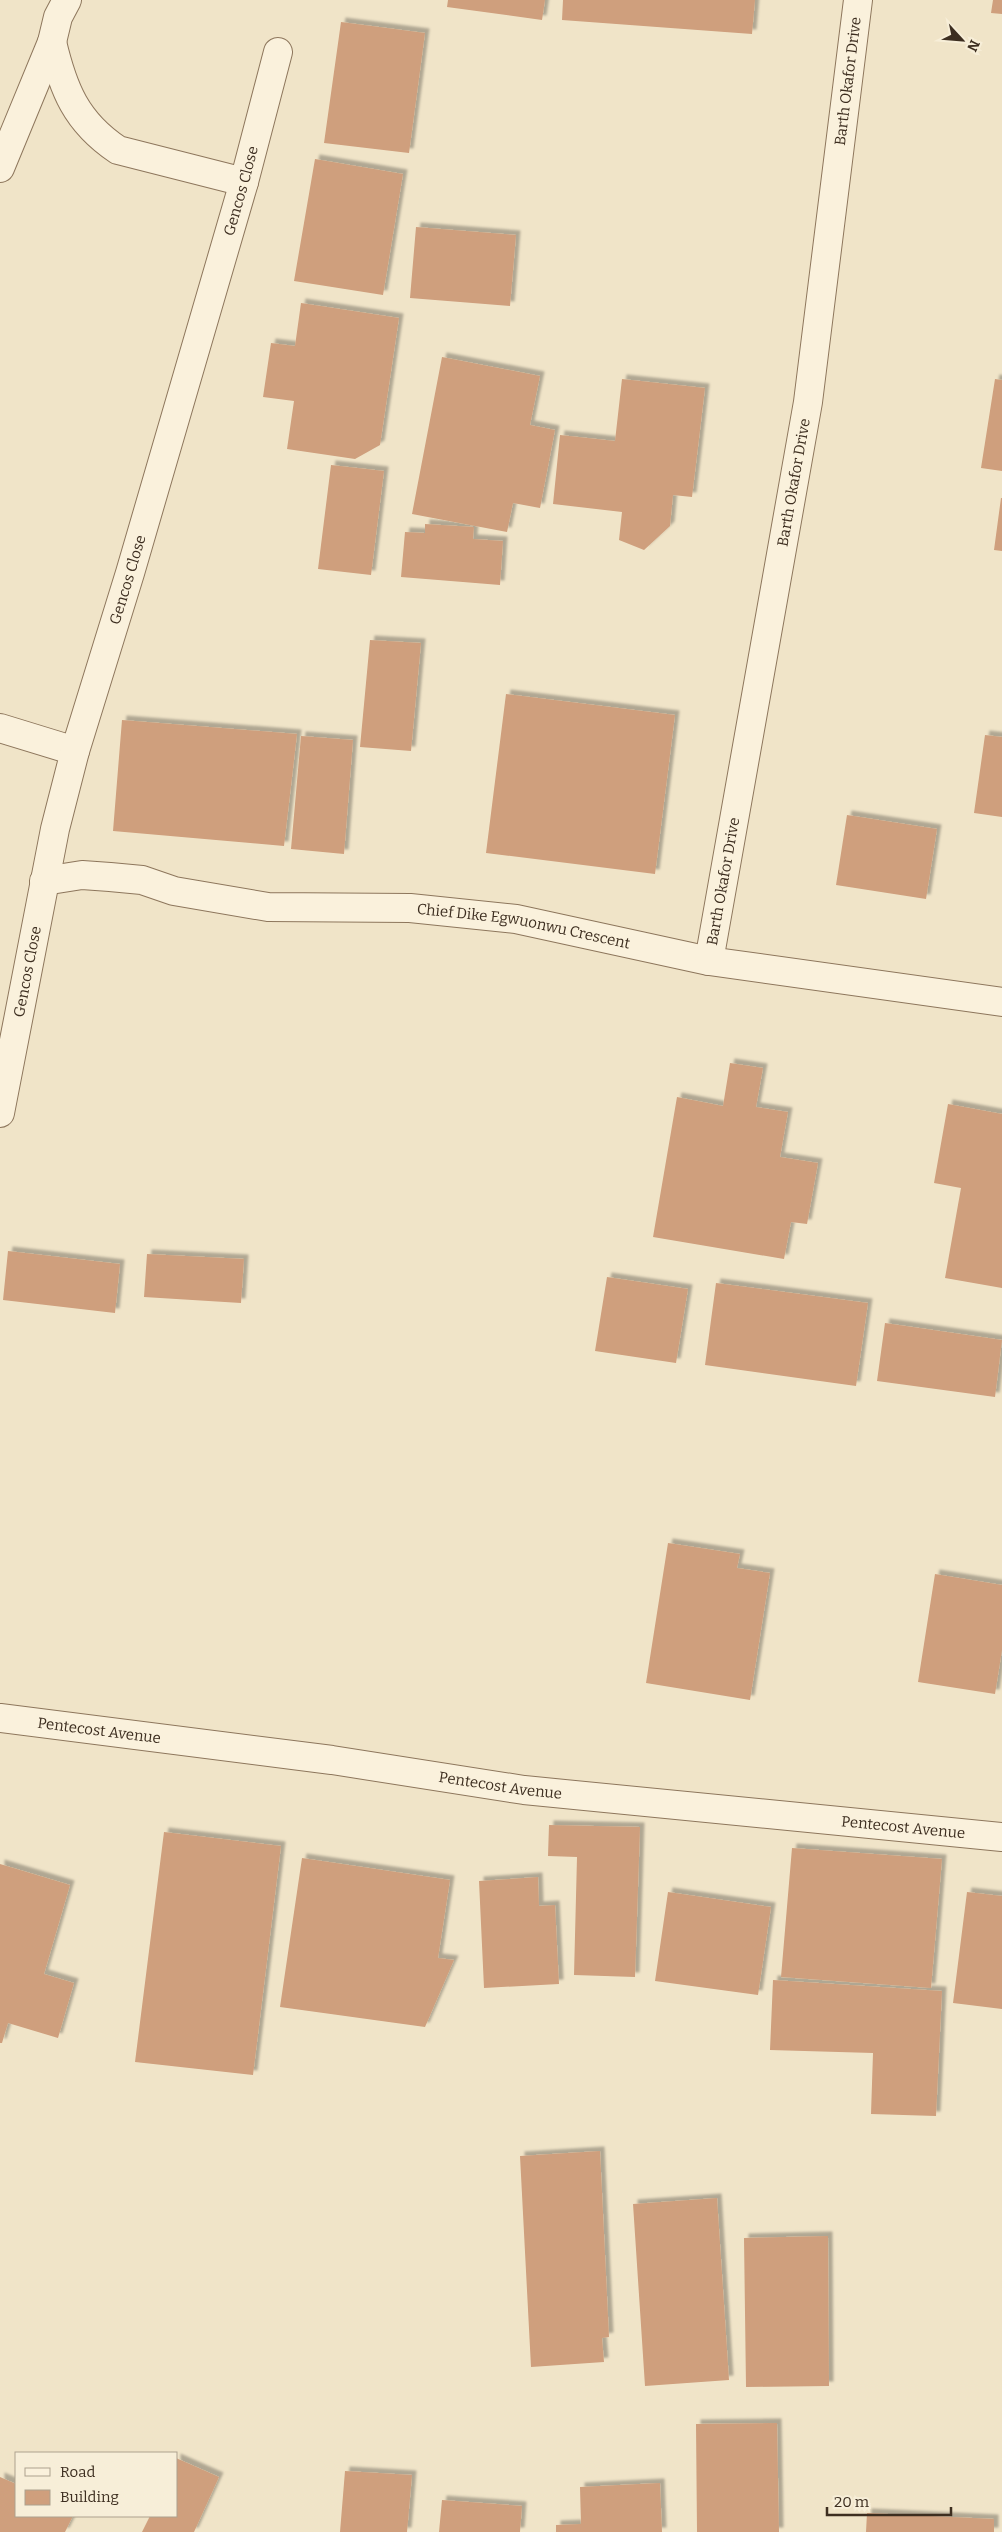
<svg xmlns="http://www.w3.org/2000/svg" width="1002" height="2532" font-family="Bitter,serif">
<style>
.building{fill:#cf9f7d;filter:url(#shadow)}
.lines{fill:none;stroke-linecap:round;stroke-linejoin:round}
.minor-casing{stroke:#8d765c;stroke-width:30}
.minor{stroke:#faf1dc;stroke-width:28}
.labels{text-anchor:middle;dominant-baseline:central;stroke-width:5;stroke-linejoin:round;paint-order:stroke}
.street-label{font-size:15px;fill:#3d2e20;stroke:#f7eed8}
</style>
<defs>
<filter id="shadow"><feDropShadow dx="4.5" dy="-4.5" stdDeviation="1" flood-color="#0004"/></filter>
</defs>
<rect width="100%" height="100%" fill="#f0e4c8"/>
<path class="building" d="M448,0H545L542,20L447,7Z
M563,0H755L752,34L562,20Z
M993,0H1002V14L991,13Z
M341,22L425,33L409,153L324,143Z
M315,159L403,174L383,295L294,281Z
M416,227L516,235L510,306L410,298Z
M301,303L399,318L380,445L355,459L287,449L294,401L263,397L271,343L295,346Z
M442,357L540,376L530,425L555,430L540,508L513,503L507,532L412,514Z
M622,379L705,388L692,497L673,495L670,526L644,550L619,540L622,512L553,504L560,435L615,441Z
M995,379L1002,380V471L981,468Z
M331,465L384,471L371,575L318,569Z
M1001,498H1002V551L994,550Z
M425,524L474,527L473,539L503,541L500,585L401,577L405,532L425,533Z
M370,640L421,643L411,751L360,747Z
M506,694L675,715L655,874L486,853Z
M122,720L297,734L284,846L113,831Z
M985,735L1002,737V817L974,813Z
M301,736L353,740L344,854L291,849Z
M847,815L937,829L926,899L836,885Z
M730,1063L763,1068L756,1107L788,1112L780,1157L818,1163L807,1224L791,1222L784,1259L653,1237L677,1097L723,1106Z
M948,1104L1002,1114V1288L945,1278L961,1188L934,1183Z
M8,1251L120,1264L115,1313L3,1300Z
M147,1254L244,1259L241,1303L144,1297Z
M607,1277L688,1289L676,1363L595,1351Z
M716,1283L868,1303L856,1386L705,1365Z
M885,1323L1002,1340L995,1397L877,1381Z
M668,1543L740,1554L737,1568L770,1573L750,1700L646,1683Z
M935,1574L1002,1585V1650L995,1694L918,1682Z
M549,1825L640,1827L635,1977L574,1975L577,1857L548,1856Z
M164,1832L281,1846L253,2075L135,2062Z
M792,1848L942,1859L931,1988L781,1977Z
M302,1858L450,1880L438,1958L454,1960L425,2027L280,2007Z
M0,1864L70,1885L44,1974L74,1983L58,2038L8,2023L2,2043H0Z
M538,1877L539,1906L555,1905L559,1984L484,1988L479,1881Z
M668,1892L771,1907L758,1995L655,1981Z
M967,1892L1002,1896V2009L953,2003Z
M773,1980L942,1991L936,2116L871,2114L873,2053L770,2050Z
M600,2151L609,2337L602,2338L604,2362L531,2367L520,2156Z
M717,2198L729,2380L645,2386L633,2204Z
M828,2236L829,2386L746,2387L744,2238Z
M777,2423L779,2532H697L696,2424Z
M176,2458L219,2477L194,2532H142L150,2516H176Z
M345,2471L412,2475L407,2532H340Z
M0,2477L16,2484V2516H73L65,2532H0Z
M660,2483L662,2532H556V2525L581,2524L580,2487Z
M442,2500L522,2506L520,2532H439Z
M867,2513L994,2519V2532H866Z"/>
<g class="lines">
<g class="minor-casing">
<g id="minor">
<path d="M52,42C63,89 76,122 118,150L244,182"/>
<path d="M0,168L52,42L58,17L67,0"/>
<path d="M0,728L75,751"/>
<path id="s1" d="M44,881L82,875L110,877L142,880L174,891L268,907L410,908L516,919L709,961L1002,1002"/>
<path id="s2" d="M709,961L808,402L858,0"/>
<path id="s3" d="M0,1113L55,829L75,751L130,573L244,182L278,52"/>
<path id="s4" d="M0,1718L332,1760L524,1790L1002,1837"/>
</g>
</g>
<use href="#minor" class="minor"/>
</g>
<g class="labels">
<g class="street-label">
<text stroke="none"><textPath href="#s2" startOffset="891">Barth Okafor Drive</textPath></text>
<text stroke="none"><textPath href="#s3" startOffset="954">Gencos Close</textPath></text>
<text stroke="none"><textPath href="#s2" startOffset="486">Barth Okafor Drive</textPath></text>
<text stroke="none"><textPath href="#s3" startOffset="549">Gencos Close</textPath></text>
<text stroke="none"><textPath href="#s2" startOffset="81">Barth Okafor Drive</textPath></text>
<text stroke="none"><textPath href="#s1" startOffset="485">Chief Dike Egwuonwu Crescent</textPath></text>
<text stroke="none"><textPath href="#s3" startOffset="144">Gencos Close</textPath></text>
<text stroke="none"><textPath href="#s4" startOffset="100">Pentecost Avenue</textPath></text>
<text stroke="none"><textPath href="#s4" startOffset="505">Pentecost Avenue</textPath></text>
<text stroke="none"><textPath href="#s4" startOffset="910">Pentecost Avenue</textPath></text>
</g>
</g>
<rect x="15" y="2452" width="162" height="65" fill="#f7eed8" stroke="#ada18e"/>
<rect x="25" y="2468" width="25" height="8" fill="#faf1dc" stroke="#ada18e"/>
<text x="60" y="2477" font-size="15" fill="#3d2e20">Road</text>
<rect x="25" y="2490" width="25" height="15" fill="#cf9f7d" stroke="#ada18e"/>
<text x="60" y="2502" font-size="15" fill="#3d2e20">Building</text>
<g transform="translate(962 40) rotate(116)" stroke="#f7eed8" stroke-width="4" paint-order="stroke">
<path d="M0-4L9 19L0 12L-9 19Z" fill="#3d2e20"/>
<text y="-8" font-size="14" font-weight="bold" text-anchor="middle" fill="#3d2e20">N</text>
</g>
<path d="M827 2507v8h124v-8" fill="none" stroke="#3d2e20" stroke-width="2.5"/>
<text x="834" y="2507" font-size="15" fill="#3d2e20" stroke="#f7eed8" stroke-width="4" paint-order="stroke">20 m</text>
</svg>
